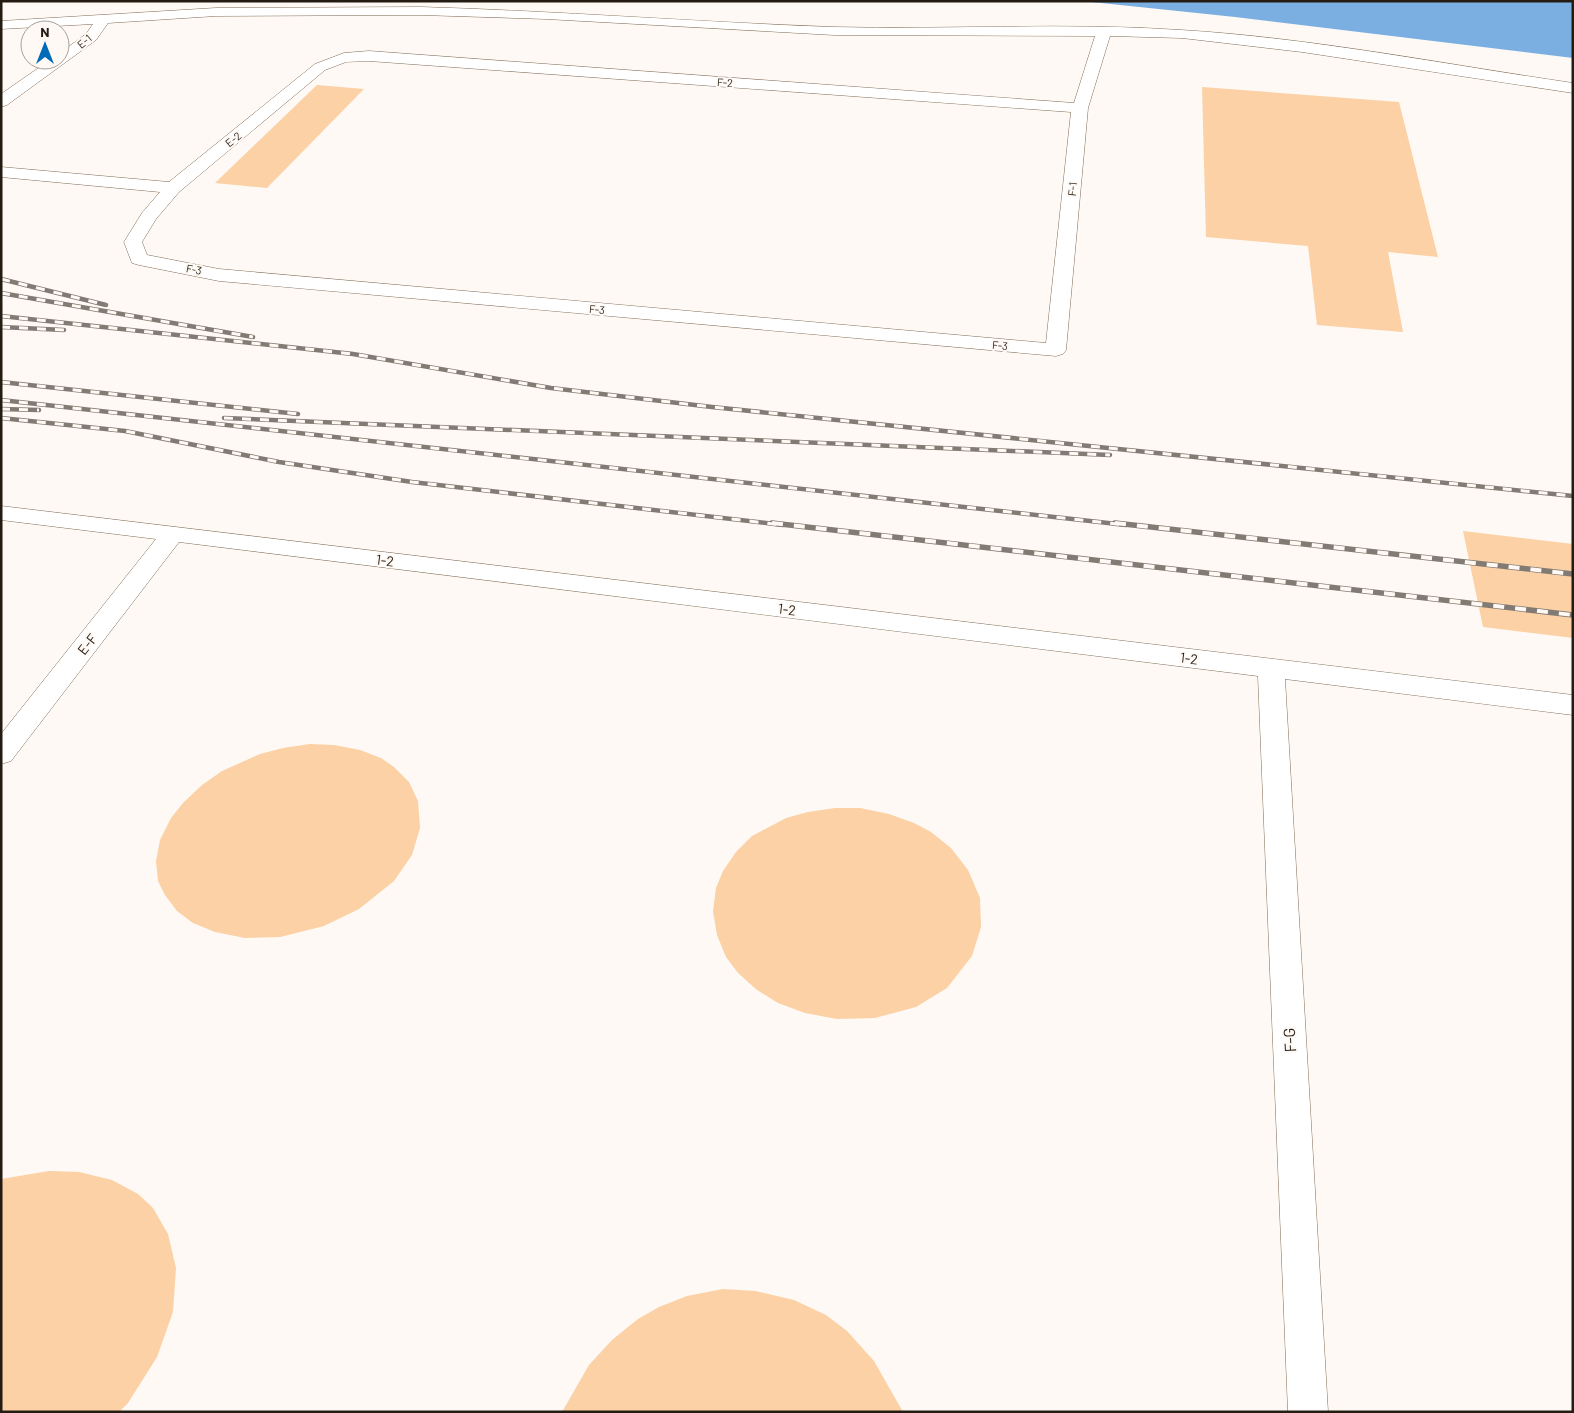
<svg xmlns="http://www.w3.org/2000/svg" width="1574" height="1413" font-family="Barlow,sans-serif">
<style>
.water{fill:#7bafe2}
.building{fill:#fbd1a5}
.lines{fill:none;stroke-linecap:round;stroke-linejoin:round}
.minor-casing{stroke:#816c57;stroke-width:1}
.minor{fill:#fff;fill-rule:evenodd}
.rail-far1-casing{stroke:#827b74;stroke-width:4.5}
.rail-casing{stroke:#827b74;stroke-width:5.5}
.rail-far1{stroke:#fef9f4;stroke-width:3;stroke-dasharray:9;stroke-linecap:butt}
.rail{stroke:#fef9f4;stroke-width:4;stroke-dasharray:11;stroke-linecap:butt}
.labels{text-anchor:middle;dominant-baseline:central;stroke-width:4;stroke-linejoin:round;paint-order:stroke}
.far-street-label{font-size:11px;fill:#241c13;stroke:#fef9f4}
.street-label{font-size:14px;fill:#241c13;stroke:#fef9f4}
.near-street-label{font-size:16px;fill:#241c13;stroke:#fef9f4}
</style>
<rect width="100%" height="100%" fill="#fef9f4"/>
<path class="water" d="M1082,1H1573V58L1235,17Z"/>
<path class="building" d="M317,85L364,89L267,188L215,183Z
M1202,87L1399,102L1438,257L1388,252L1403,332L1317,325L1308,246L1206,237Z
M1463,531L1573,544V638L1483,627Z
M310,744L334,745L360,750L381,758L394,767L409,782L418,801L420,828L412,855L394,881L359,909L324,926L280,937L245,938L215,932L193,923L177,911L165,895L158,881L156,861L160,840L171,818L183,803L202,785L222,771L260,754L283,748Z
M835,808H860L889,814L914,823L931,832L951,848L968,870L980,898L981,927L972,956L947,988L916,1007L875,1018L837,1019L805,1013L778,1003L757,990L738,973L726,957L717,935L713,911L716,888L723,871L736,852L752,836L786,818L808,812Z
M49,1171L79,1172L112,1180L138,1194L153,1208L168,1234L176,1268L173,1312L157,1357L128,1403L119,1412H1V1179Z
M723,1289L755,1291L794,1300L826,1315L847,1331L874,1361L903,1412H562L589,1365L612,1340L638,1319L659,1307L687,1296Z"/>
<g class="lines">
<g class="minor-casing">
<path id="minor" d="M421,7C558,11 696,22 833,27C949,30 1066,22 1181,30C1312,38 1443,64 1573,83V93L1302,52L1182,38L1110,36L1088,108L1066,350L1063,354L1056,356L219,281L139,265L132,263L124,242L142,213L160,192L1,177V167L169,182L315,64L344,53L369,51L1074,103L1095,36L834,35L546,19L421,15L216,16L108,23L96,40L7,105L1,107V94L50,60H60V53L86,34L93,24L1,29V21L216,8ZM369,61L1071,112L1046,343L219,269L147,255L142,242L156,219L179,192L325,70L346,62Z
M1,506L1573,695V715L1285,679L1328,1412H1288L1258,676L179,542L11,761L1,764V734L156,539L1,520Z"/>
</g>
<use href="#minor" class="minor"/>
<g class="rail-far1-casing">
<path id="rail-far1" d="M1,279L106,305
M1,293L253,337
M1,316L353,354L551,388L712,407L1573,496
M1,327L64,330
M1,382L298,414
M1,400L1126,525
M1,409L39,410
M1,418L125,431L279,462L412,482L783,525
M224,418L1110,455"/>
</g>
<g class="rail-casing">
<path id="rail" d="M772,523L1573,615
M1115,523L1573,574"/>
</g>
<use href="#rail-far1" class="rail-far1"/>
<use href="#rail" class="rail"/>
</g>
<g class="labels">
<g class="far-street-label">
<text transform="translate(84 41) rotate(-40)">E-1</text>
<text transform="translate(725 82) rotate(4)">F-2</text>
<text transform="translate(233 139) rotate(-39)">E-2</text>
<text transform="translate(1072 189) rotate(-84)">F-1</text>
<text transform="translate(194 269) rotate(11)">F-3</text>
<text transform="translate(597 309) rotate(5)">F-3</text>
<text transform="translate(1000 345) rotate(5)">F-3</text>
</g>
<g class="street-label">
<text transform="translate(385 560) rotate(7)">1-2</text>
<text transform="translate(787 609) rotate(7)">1-2</text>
<text transform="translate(87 644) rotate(-52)">E-F</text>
<text transform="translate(1189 658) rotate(7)">1-2</text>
</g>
<g class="near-street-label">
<text transform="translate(1289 1040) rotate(-93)">F-G</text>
</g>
</g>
<rect width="1574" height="1413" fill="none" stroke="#241c13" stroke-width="5"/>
<g transform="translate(45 45)"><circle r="24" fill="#fef9f4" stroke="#a7a19a"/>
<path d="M0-4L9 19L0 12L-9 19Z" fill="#006bb7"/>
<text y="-8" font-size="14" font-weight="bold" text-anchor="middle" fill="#241c13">N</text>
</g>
</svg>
